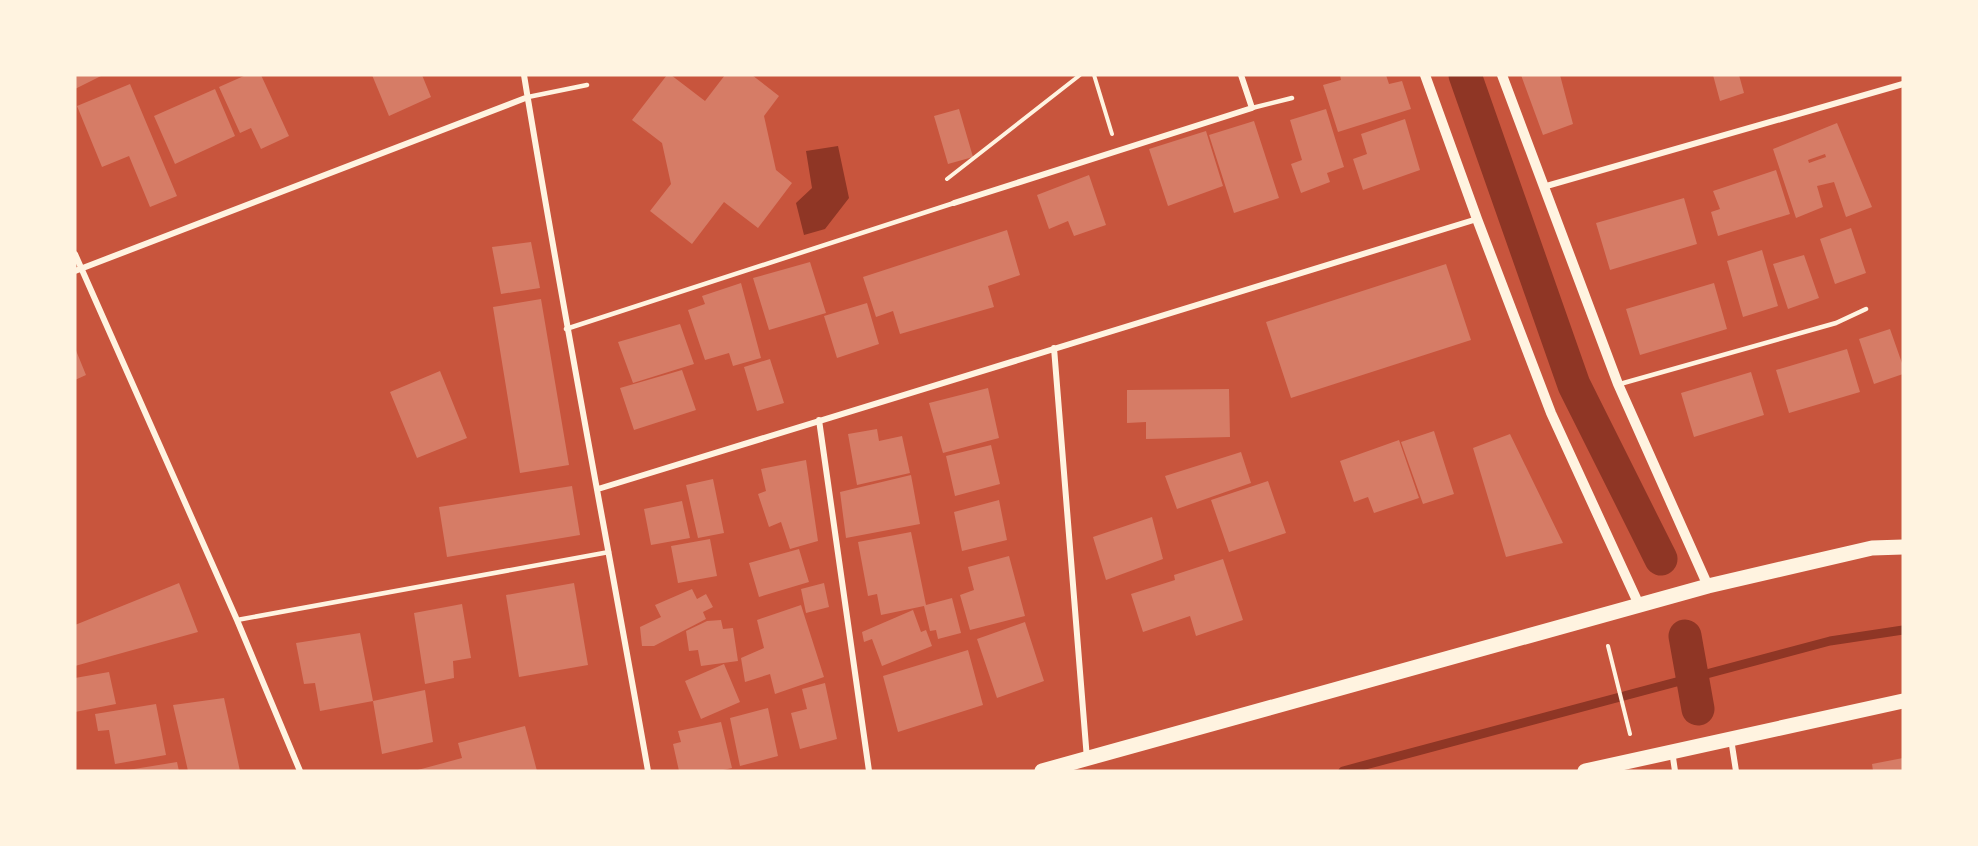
<svg xmlns="http://www.w3.org/2000/svg" width="1978" height="846" font-family="'Asap Condensed',sans-serif">
<style>
.water{fill:#8f3625}
.lines{fill:none;stroke-linecap:round;stroke-linejoin:round}
.stream{stroke:#8f3625;stroke-width:9}
.canal{stroke:#8f3625;stroke-width:33}
.building{fill:#d67c66;fill-rule:evenodd}
.path{stroke:#fff3e0;stroke-width:4}
.service{stroke:#fff3e0;stroke-width:4.5}
.minor{stroke:#fff3e0;stroke-width:6}
.tertiary{stroke:#fff3e0;stroke-width:10}
.primary{stroke:#fff3e0;stroke-width:15}
</style>
<rect width="100%" height="100%" fill="#c8553d"/>
<path class="water" d="M838,146L849,198L825,229L804,235L796,203L812,188L806,151Z"/>
<g class="lines">
<path class="stream" d="M1343,771L1830,641L1903,630"/>
<path class="canal" d="M1465,75L1574,385L1661,559
M1685,636L1698,709"/>
</g>
<path class="building" d="M75,75H103L75,89Z
M246,75H261L289,136L261,149L251,128L240,133L219,87Z
M372,75H422L431,97L389,116Z
M667,75H671L705,101L725,75H752L779,96L764,116L776,170L792,183L758,228L724,202L692,244L650,211L671,184L662,143L632,120Z
M1340,75H1386L1389,84L1402,81L1411,109L1338,132L1323,85L1341,80Z
M1521,75H1560L1573,124L1543,135Z
M1713,75H1739L1744,93L1720,101Z
M130,84L177,196L150,207L129,156L102,167L77,106Z
M215,89L235,136L175,164L154,116Z
M959,109L973,157L948,164L934,116Z
M1326,109L1344,167L1327,173L1330,182L1301,193L1291,164L1302,160L1290,120Z
M1405,119L1420,170L1363,190L1353,159L1367,154L1361,134Z
M1254,121L1279,198L1234,213L1209,135Z
M1837,123L1872,207L1846,217L1834,182L1817,186L1823,207L1796,218L1773,149ZM1825,154L1826,157L1809,163L1808,160Z
M1206,131L1223,186L1168,206L1149,149Z
M1776,170L1790,214L1718,236L1711,212L1720,209L1713,191Z
M1089,175L1106,225L1074,236L1068,221L1049,229L1037,195Z
M1684,198L1697,244L1610,270L1596,223Z
M1851,228L1866,273L1835,284L1820,239Z
M1007,230L1020,275L988,286L994,307L900,334L893,311L876,317L863,277Z
M531,242L540,288L501,294L492,247Z
M1762,250L1778,306L1743,317L1727,261Z
M1804,255L1819,298L1788,309L1773,264Z
M810,262L826,313L769,330L753,278Z
M1446,264L1471,340L1291,398L1266,322Z
M741,283L761,358L733,366L729,353L705,360L688,310L705,304L702,296Z
M1714,283L1727,329L1640,355L1626,309Z
M541,299L569,465L520,473L493,307Z
M867,303L879,344L837,358L824,316Z
M680,324L694,364L633,383L618,342Z
M1890,329L1903,366V374L1874,384L1859,339Z
M75,348L86,375L75,380Z
M1847,349L1860,392L1789,413L1776,370Z
M770,359L784,403L757,411L744,367Z
M682,370L696,410L634,430L620,388Z
M440,371L467,438L417,458L390,392Z
M1751,372L1764,415L1694,437L1681,393Z
M988,388L999,438L943,453L929,403Z
M1229,389L1230,437L1146,439V422L1127,423V390Z
M877,429L879,441L902,436L910,473L857,485L848,434Z
M1434,431L1454,494L1423,504L1401,442Z
M1510,434L1563,543L1506,557L1473,448Z
M1399,440L1419,498L1374,513L1368,497L1354,502L1340,461Z
M991,445L1000,484L955,496L946,456Z
M1241,452L1251,483L1177,509L1165,476Z
M806,460L818,541L790,549L781,522L769,527L758,494L766,491L761,469Z
M911,475L920,524L846,538L840,492Z
M713,479L724,533L698,538L686,485Z
M1268,481L1286,533L1229,552L1211,500Z
M572,486L580,535L447,557L439,507Z
M999,500L1007,540L962,551L954,512Z
M682,501L690,538L651,545L644,509Z
M1152,517L1163,559L1106,580L1093,537Z
M911,532L926,605L952,598L961,633L938,639L936,630L930,631L924,606L881,615L877,594L868,596L858,542Z
M710,539L717,576L678,583L671,546Z
M799,549L809,582L759,597L749,563Z
M1009,556L1025,616L970,630L960,595L974,590L968,567Z
M1223,559L1243,620L1196,636L1190,616L1143,632L1131,594L1175,580L1174,575Z
M179,583L198,632L75,666V625Z
M574,583L588,665L519,677L506,595Z
M824,583L829,607L806,613L801,589Z
M692,589L697,599L706,594L713,607L703,612L706,619L654,646H642L640,627L661,617L655,605Z
M462,604L471,658L453,661L454,678L425,684L414,613Z
M801,605L824,677L775,694L770,674L745,682L741,658L764,648L757,620Z
M913,610L921,632L926,630L932,646L882,666L872,639L864,642L862,632Z
M721,620L723,629L733,628L738,661L701,666L698,650L689,651L686,631L707,621Z
M1025,622L1044,681L997,698L977,639Z
M360,633L373,701L425,690L433,742L382,754L373,701L320,711L315,683L304,684L296,643Z
M968,650L983,705L898,732L883,676Z
M724,664L740,702L701,719L685,681Z
M109,672L116,704L75,712V678Z
M825,683L837,739L800,749L791,713L807,709L802,689Z
M224,698L240,771H188L173,705Z
M156,704L166,755L115,764L109,730L98,731L95,714Z
M768,708L778,756L740,766L730,718Z
M721,722L732,768L719,771H679L673,744L681,742L678,731Z
M525,726L537,771H414L462,758L458,743Z
M1903,758V771H1873L1872,764Z
M177,762L179,771H128V770Z"/>
<g class="lines">
<path class="path" d="M1094,75L1112,134
M947,179L1080,75
M1608,646L1630,734"/>
<path class="service" d="M528,97L587,85
M1252,108L1292,98
M566,329L954,203
M1620,384L1836,323L1866,309
M237,620L609,552"/>
<path class="minor" d="M524,75C562,308 607,539 648,771
M1543,187L1903,84
M954,203L1252,108L1241,75
M75,254L237,620L300,771
M75,271L528,97
M1054,348L1087,759
M819,420L869,771
M598,489L1477,219
M1731,739L1736,771
M1672,751L1675,771"/>
<path class="tertiary" d="M1425,75L1477,219L1551,413L1640,607
M1502,75L1618,384L1708,586"/>
<path class="primary" d="M1042,771L1708,586L1872,548L1903,547
M1585,771L1903,701"/>
</g>
<rect width="1978" height="846" fill="none" stroke="#fff3e0" stroke-width="153"/>
</svg>
